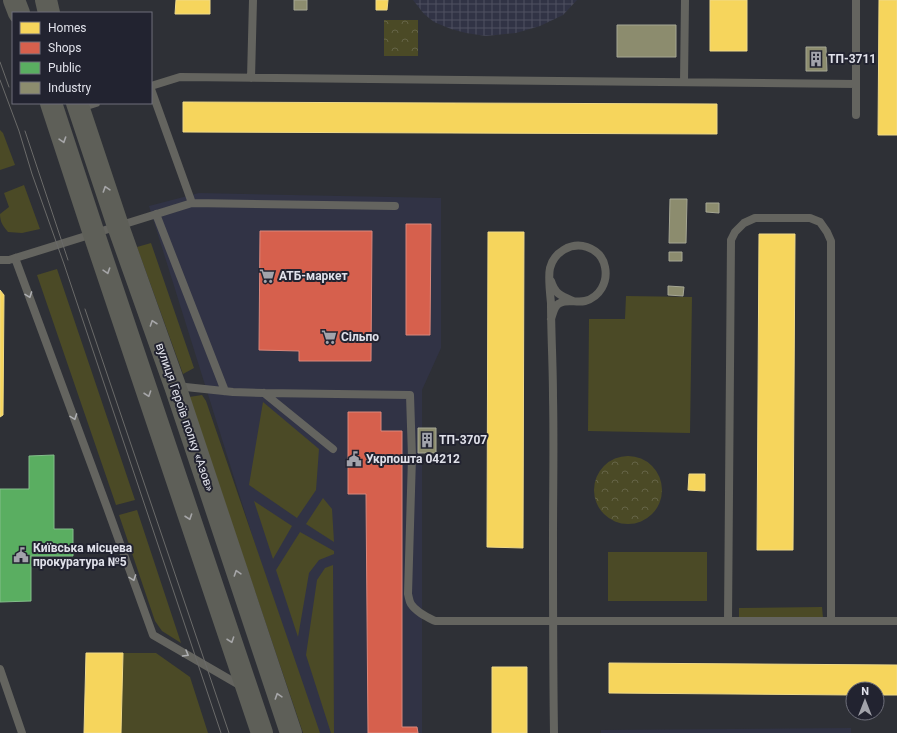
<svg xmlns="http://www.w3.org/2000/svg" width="897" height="733" font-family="Roboto,sans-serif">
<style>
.built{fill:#313345}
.industrial{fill:url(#industrial-grid)}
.grass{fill:#4b4a26}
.park{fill:url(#park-crowns)}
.homes{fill:#f6d55c;stroke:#efd987}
.shops{fill:#d6604d;stroke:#d9877c}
.public{fill:#5aae61;stroke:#82bd8a}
.industry{fill:#8c8c6e;stroke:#a5a693}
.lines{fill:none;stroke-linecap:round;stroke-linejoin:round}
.lane{stroke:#64645f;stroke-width:8}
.secondary{stroke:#5e5f58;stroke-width:22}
.tram{stroke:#6a6a69;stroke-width:1}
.oneway{stroke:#a6a6a8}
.oneway2{stroke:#aeafb2}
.labels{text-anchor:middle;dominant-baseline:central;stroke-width:4;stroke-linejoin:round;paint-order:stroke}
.poi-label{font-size:12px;font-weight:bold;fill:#e0e1ea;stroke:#222330;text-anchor:start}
.street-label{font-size:12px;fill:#e0e1ea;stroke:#222330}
</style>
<defs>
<pattern id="industrial-grid" width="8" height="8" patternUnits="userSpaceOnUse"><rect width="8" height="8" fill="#313345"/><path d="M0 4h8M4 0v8" fill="none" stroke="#4f5060"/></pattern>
<pattern id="park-crowns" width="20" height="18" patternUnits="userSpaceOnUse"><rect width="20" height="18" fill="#4b4a26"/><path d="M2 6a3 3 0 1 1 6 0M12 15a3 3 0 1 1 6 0" fill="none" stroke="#656446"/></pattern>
</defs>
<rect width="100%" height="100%" fill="#2e3036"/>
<path class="built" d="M199,193L441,198V348L422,390V733H314L149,206Z
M851,728V733H601V730Z"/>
<path class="industrial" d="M413,0H577L563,15L540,26L516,33L486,36L466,33L451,29L434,22L424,14Z"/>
<path class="grass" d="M0,130L3,133L15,165L0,170Z
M24,185L40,229L22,233L8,232C3,226 0,222 0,214L9,207L4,193Z
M151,243L194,368L183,374L137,247Z
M57,269L135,500L116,505L37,275Z
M626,296L692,297L690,433L588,431L589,319H625Z
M202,395L206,401L320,733H303L189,397Z
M263,402L319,449L316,490L297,518L249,485Z
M323,498L332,509L334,542L306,524Z
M254,501L292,526L273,559Z
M137,510L181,643L162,631L155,621L119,515Z
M300,532L334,551V554L319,560L309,573L298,637L276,570Z
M608,552H707V601H608Z
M333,565L334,733H331L306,655L317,580L325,568Z
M822,607L823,618H739V608Z
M123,653H156L190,677L208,733H121Z"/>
<path class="park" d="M384,20H418V56H384Z
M594 490a34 34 0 1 1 68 0a34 34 0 1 1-68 0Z"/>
<path class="homes" d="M176,0H210V14H175Z
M376,0H388L387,10H376Z
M710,0H747V51H710Z
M879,0H897V135H878Z
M183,102L717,104V134L183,132Z
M488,232H524L523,548L487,547Z
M759,234H795L793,550H757Z
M0,290L4,295L3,415L0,417Z
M689,474H705V491L688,490Z
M86,653H123L121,733H84Z
M609,663L897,665V695H877V689H853V695L609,693Z
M492,667H527V733H492Z"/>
<path class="shops" d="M406,224H431L430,335H406Z
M260,231H372L371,361H299V351L259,350Z
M348,412H381V431H402V727H417L418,733H368L366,494H348Z"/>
<path class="public" d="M54,455V529H73V556H31V601L0,602V489H29V456Z"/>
<path class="industry" d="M294,0H307V10H294Z
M617,25H676V57H617Z
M806,47H826L827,71H806Z
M670,199H687L686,243H669Z
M706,203H719V213L706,212Z
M669,252H682V261H669Z
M668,286L684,287L683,296L668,295Z
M418,428H436V453H418Z"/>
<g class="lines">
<path class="lane" d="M856,0V115
M251,78L253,0
M684,82L685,0
M151,86L180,77L856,84
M151,89L192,203
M80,108L96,103
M156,214L225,391
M15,258L108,510L153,635L241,686
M0,260H9L192,203L395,206
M551,281C555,294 561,296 573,301
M551,319C553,314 554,305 560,303C567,299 577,303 585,301C600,297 608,282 605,267C603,257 596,250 587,247C571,242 554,252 550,268C548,277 550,293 551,303C551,334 553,366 553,397C554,444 553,490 553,537C553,602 553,668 554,733
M176,386L233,392L264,393L410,395L412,457L408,594C409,597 409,601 411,604C416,612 427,617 435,621H897
M264,393L333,449
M728,621L731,240L735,232L744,223L755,218H810L820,222L827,232L831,241V621
M0,669L22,733"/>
<path class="secondary" d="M14,0L19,13
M46,0L49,13
M51,103L94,234L262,733
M77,103L118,226L175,386L291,733"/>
<path class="tram" d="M0,62L9,87
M0,80L19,131L32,174L64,264L221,733
M25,131L68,260
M85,309L229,733"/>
</g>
<defs><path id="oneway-chevron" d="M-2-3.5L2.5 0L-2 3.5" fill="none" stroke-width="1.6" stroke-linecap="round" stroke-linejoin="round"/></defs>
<g class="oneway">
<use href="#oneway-chevron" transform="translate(63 140) rotate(72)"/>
<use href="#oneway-chevron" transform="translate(106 189) rotate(-108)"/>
<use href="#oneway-chevron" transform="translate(107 271) rotate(72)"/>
<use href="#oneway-chevron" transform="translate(153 323) rotate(-109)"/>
<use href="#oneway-chevron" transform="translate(148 394) rotate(71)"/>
<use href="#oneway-chevron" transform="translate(189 517) rotate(71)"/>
<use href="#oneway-chevron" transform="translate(237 573) rotate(-108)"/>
<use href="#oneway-chevron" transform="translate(231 640) rotate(71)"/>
<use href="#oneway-chevron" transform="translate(278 696) rotate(-108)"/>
</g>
<g class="oneway2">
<use href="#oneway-chevron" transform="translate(29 295) rotate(70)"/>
<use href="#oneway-chevron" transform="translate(74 417) rotate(70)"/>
<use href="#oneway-chevron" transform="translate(133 578) rotate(70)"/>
<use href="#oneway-chevron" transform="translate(186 654) rotate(30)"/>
</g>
<defs>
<g id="building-bare" transform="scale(1.2)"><path d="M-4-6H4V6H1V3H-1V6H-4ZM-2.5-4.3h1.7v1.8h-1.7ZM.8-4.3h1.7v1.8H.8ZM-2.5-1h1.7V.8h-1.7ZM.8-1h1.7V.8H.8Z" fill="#a2a3ab" stroke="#222330" stroke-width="2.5" paint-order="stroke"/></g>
<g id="supermarket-bare" transform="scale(1.2)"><path d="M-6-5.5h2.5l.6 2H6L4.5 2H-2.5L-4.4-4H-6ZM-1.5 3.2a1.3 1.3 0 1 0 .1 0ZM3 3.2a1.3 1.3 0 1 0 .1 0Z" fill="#a2a3ab" stroke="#222330" stroke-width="2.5" paint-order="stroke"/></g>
<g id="civic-bare" transform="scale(1.2)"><path d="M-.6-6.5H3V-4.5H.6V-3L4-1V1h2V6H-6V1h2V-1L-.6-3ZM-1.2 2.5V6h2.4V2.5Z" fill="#a2a3ab" stroke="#222330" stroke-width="2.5" paint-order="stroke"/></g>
</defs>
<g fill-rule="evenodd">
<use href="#building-bare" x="816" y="59"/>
<use href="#supermarket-bare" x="267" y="276"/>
<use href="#supermarket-bare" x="329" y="337"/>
<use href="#building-bare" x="427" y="440"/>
<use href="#civic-bare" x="354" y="459"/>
<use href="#civic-bare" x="21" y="555"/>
</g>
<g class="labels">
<g class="poi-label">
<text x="828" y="59">ТП-3711</text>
<text x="279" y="276">АТБ-маркет</text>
<text x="341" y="337">Сільпо</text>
<text x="439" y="440">ТП-3707</text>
<text x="366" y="459">Укрпошта 04212</text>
<text x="33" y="548">Київська місцева<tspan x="33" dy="14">прокуратура №5</tspan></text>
</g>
<g class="street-label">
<text transform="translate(185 417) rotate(71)">вулиця Героїв полку «Азов»</text>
</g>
</g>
<rect x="12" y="12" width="140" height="92" fill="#222330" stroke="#6e6f7a"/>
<rect x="20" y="22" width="20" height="12" fill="#f6d55c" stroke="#6e6f7a"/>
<text x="48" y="32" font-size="12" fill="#e0e1ea">Homes</text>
<rect x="20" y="42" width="20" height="12" fill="#d6604d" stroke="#6e6f7a"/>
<text x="48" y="52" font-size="12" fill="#e0e1ea">Shops</text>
<rect x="20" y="62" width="20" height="12" fill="#5aae61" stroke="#6e6f7a"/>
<text x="48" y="72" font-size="12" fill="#e0e1ea">Public</text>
<rect x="20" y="82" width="20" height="12" fill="#8c8c6e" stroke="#6e6f7a"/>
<text x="48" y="92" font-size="12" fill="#e0e1ea">Industry</text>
<g transform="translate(865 701)"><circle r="19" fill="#222330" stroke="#6e6f7a"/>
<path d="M0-3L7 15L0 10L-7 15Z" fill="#a2a3ab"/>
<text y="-6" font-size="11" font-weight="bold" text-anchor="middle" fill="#e0e1ea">N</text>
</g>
</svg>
